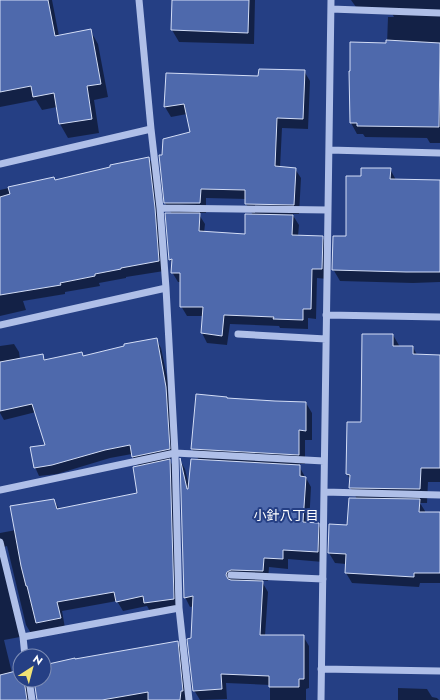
<svg xmlns="http://www.w3.org/2000/svg" width="440" height="700" font-family="Jost,'Noto Sans JP',sans-serif">
<style>
.shadow{fill:#0007;fill-rule:evenodd}
.building{fill:#4e69ac;stroke:#d3ddf6}
.lines{fill:none;stroke-linecap:round;stroke-linejoin:round}
.minor{stroke:#afbfe8;stroke-width:7}
.labels{text-anchor:middle;dominant-baseline:central;stroke-width:4;stroke-linejoin:round;paint-order:stroke}
.neighbourhood-label{font-size:13px;fill:#fff;stroke:#253f84}
</style>
<rect width="100%" height="100%" fill="#253f84"/>
<path class="shadow" d="M0,0H52L59,36L90,30L98,44L108,97L94,100L99,133L68,138L60,124L57,107L42,110L36,100L0,107Z
M173,0H255L254,44L179,42L172,30Z
M351,0H440V143H430L427,138L365,137L363,134H357L351,123L350,72L387,44L388,17H394L389,8L356,7Z
M304,71L310,81L308,129L282,128L280,168L295,169L301,178L299,214H292L299,225L298,236L322,237L328,246L327,279L317,278L316,319L308,318V329L280,328L279,326L230,324L227,345L207,343L202,333L203,316H187L181,306V282H178L172,272L173,264L170,259L172,214L165,203L163,156L191,132L187,114L171,117L165,107L167,74L259,77ZM206,198L246,199V204L253,215L246,235L204,233L205,224L198,213H206Z
M149,158L154,168L164,271L126,277V278L99,283L100,286L65,292V294L23,301L26,310L0,316V190L54,178L55,181Z
M390,169L396,180L440,181V282L413,283L340,281L333,269L347,237L362,177Z
M393,335L400,347H413L417,355L440,356V482H428L427,503H420L425,511V513H440V583H420L419,587L352,583L346,573V564L335,563L329,553L348,526L357,499L350,487L351,481L347,474L362,423Z
M156,339L161,348L171,396L174,457L169,459L175,470L179,609L151,613L147,606L123,611L117,601L62,611L65,628L32,635L26,625L7,546L1,548L20,637L4,640L12,673L20,671V680H44V666L177,642L183,652L188,700H38L36,685L34,684L31,686L30,700H0V533L16,530L54,500L59,509L139,494V467L133,457L132,454L110,458L57,474L39,476L35,467L46,446L36,412L4,420L0,413V346L14,344L19,352L20,359L42,355L46,361L81,353L84,357Z
M227,399L306,403L312,413V440H305V464H298L304,475L305,478H306L311,487L309,524H318L323,534V562L288,559V569L269,567L268,581L261,580L268,592L265,636H303L309,646V688L306,689V700H270V685L226,683L227,699L200,700L194,690L192,639L194,606L190,607L185,597L181,462L185,469L189,486L199,460L192,449Z
M398,688L427,689L432,697L437,698L439,700H398Z"/>
<path class="building" d="M0,0H48L55,36L91,29L101,84L87,86L92,119L59,124L54,93L33,97L31,86L0,92Z
M172,0H249L248,33L171,30Z
M386,40L440,43L439,127L357,126V123H350L349,71H350V42L386,43Z
M259,69L305,70L303,119L277,118L275,166L296,168L294,205L245,204V190L201,189L200,203H164L159,155H162L163,139L190,132L184,104L164,107L166,73L258,76Z
M149,157L155,208L159,261L121,268V269L95,274V276L60,283L61,285L0,295V197L10,194L8,187L54,177L55,180L110,167V165Z
M361,168H391L390,179L440,180V272H406L332,270L333,236H346V176H361Z
M165,213H200L199,231L245,234V214L293,215L292,235L323,236L322,269H312L311,309H303V320L273,319L274,317L224,315L222,336L201,333L203,307H180V273H171L172,259L169,260Z
M362,334H393V346H413V354L440,355V468H421L420,489L349,488L350,475L346,474L347,422H361Z
M157,338L166,387L170,449L132,457L130,445L105,450L52,465L34,468L30,447L45,445L32,404L0,411V362L43,354L44,360L82,352L83,356L124,346V344Z
M196,394L227,397V398L275,401L306,402V431L299,430V455L191,449Z
M180,458L187,489H188L191,459L300,465V476L306,477L303,522L319,523L318,552L283,550V559L264,558L263,571L231,570L227,572L226,575L228,579L231,580L263,581L260,635H304V679H299V687H269V676L221,674L222,689L193,691L187,639L191,638L193,596L184,598Z
M170,459L174,599L144,603L143,596L116,602L114,592L57,602L61,618L36,623L27,586H26L21,566L10,506L54,499L57,509L137,493L133,467Z
M349,498L420,499L419,512H440V573H414V577L345,573L346,554L328,553L329,524L347,525Z
M178,641L183,691H181L180,700H148V692L102,700H37L34,680H44V665L75,658V659Z
M20,670V680H24L27,700H0V675Z"/>
<g class="lines">
<path class="minor" d="M331,9L440,13
M151,129L160,208L166,288L175,453L179,608L189,700
M329,150L440,153
M0,164L151,129L139,0
M160,208L328,210
M326,315L440,317
M0,325L166,288
M238,334L326,339
M0,490L175,453L324,461
M324,492L440,495
M0,542L23,637L25,656
M231,575L323,579
M23,637L179,608
M321,669L440,671
M29,680L32,700
M321,700L331,0"/>
</g>
<g class="labels">
<g class="neighbourhood-label">
<text x="286" y="515">小針八丁目</text>
</g>
</g>
<g transform="translate(32 668) rotate(36)"><circle r="19" fill="#253f84" stroke="#7c8cb5"/>
<path d="M0-3L7 15L0 10L-7 15Z" fill="#f1e274"/>
<text y="-6" font-size="11" font-weight="bold" text-anchor="middle" fill="#ffffff">N</text>
</g>
</svg>
